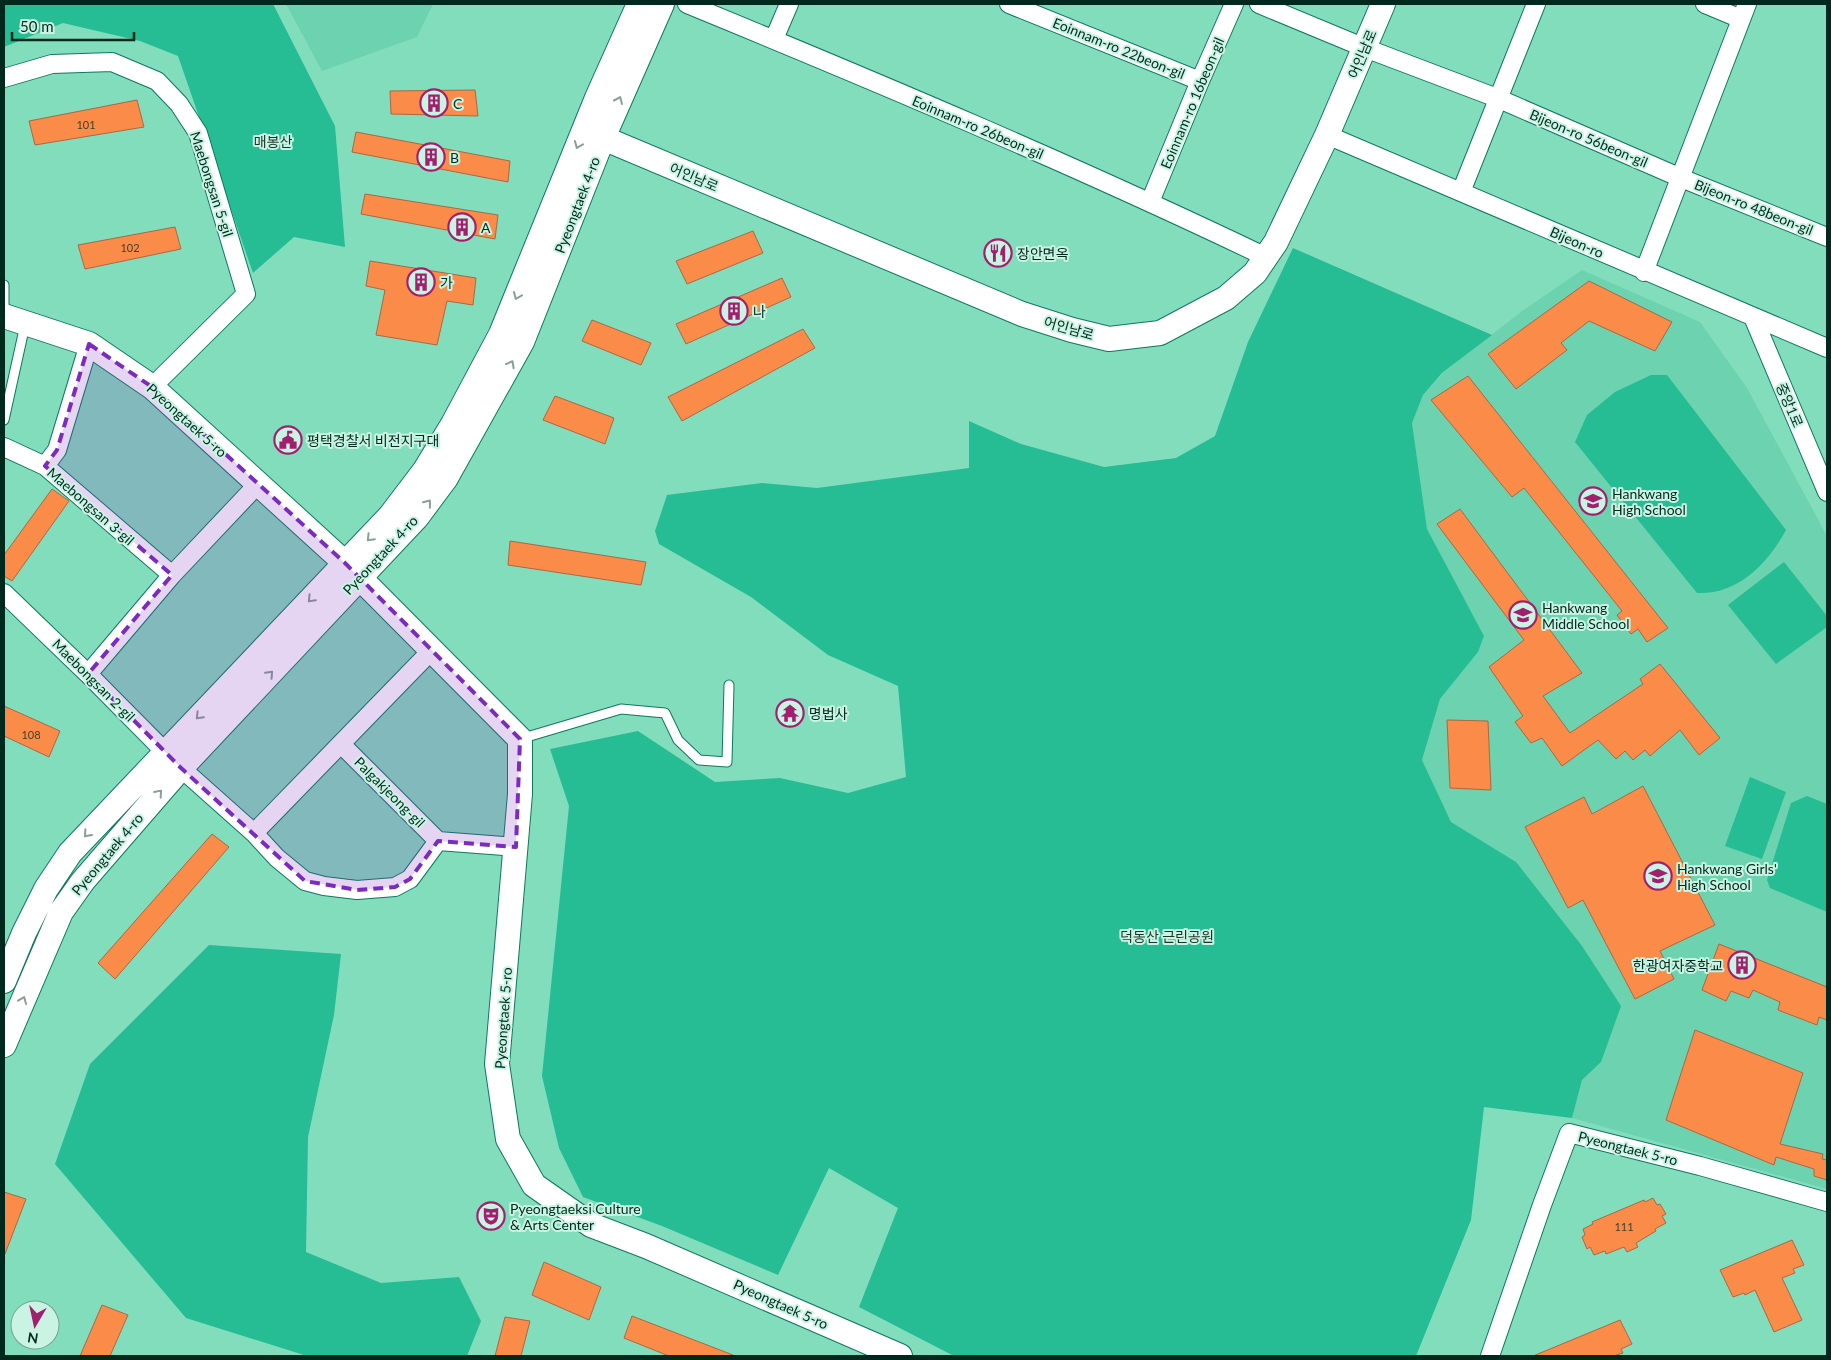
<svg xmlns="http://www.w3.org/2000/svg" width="1831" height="1360" font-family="Lato,'Noto Sans KR',sans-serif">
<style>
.built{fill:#6cd2b0}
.green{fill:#26bc94}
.building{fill:#fa8b49;stroke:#aa6843}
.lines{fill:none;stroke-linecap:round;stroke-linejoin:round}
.lane-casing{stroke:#0d795d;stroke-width:11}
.street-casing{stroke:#0d795d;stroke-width:20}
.secondary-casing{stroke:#0d795d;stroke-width:26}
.lane{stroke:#fff;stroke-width:9}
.street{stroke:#fff;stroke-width:18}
.secondary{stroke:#fff;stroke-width:24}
.oneway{stroke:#8c9e99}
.marked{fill:#7b2cbf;fill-opacity:0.2;stroke:#7b2cbf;stroke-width:4;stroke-dasharray:10 6;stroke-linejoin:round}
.labels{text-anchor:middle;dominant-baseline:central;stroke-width:4;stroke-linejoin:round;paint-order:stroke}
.number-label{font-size:11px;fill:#3e4128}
.street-label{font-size:14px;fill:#00281d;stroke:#c9f4e3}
.poi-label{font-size:14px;fill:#00281d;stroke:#c9f4e3;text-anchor:start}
.park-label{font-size:14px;fill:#1b352c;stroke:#c9f4e3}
</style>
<rect width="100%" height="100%" fill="#82ddbd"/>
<path class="built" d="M286,4H433L417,37L322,71Z
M1582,270L1700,322L1747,388L1827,536V1189L1572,1118L1582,1080L1601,1062L1516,862L1451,822L1422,760L1440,699L1478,652L1484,636L1427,529L1412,423L1423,395L1443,373L1522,311Z"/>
<path class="green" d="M4,4H273L335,126L345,247L294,237L253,273L178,56L140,41L63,23L4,47Z
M1293,248L1492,335L1442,373L1423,395L1412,423L1427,529L1484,636L1478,652L1440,699L1422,760L1451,822L1516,862L1582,946L1621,1006L1601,1062L1582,1080L1572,1118L1484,1107L1471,1220L1416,1356H954L859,1307L898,1208L829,1168L778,1275L662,1226L583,1197L559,1148L542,1076L569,806L550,749L638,731L715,782L780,778L848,793L906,777L898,686L828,655L751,597L659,544L655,531L667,495L762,483L817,488L969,468V421L1021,444L1104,467L1176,458L1215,436L1248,342Z
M1651,375H1667L1786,530C1768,563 1738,595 1697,593L1575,442L1587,415L1615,392Z
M1784,562L1827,616V627L1776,664L1728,605Z
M1750,777L1786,792L1762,859L1725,846Z
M1807,796L1827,804V912L1770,888L1767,880L1791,803Z
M209,945L341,954L334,1015L308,1137L306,1252L381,1283L459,1277L481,1321L467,1356H307L186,1318L55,1164L90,1064Z"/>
<path class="building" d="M475,90L478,116L391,114L390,91Z
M137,100L144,127L35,145L29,121Z
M356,132L510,161L508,182L352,152Z
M365,194L498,215L495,239L361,214Z
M175,227L181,249L85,269L78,245Z
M753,231L763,253L687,284L676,261Z
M370,261L476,278L473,305L447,301L437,345L376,335L385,290L366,286Z
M782,278L791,297L686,344L676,324Z
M1589,281L1672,322L1655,351L1589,321L1561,343L1567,350L1516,389L1488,354Z
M592,320L651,343L641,365L582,341Z
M803,329L815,348L682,421L668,397Z
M1468,376L1668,628L1647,642L1638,629L1631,634L1617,615L1622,611L1524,488L1512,497L1431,400Z
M555,396L614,418L605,444L543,420Z
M52,489L69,501L12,581L4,576V555Z
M1460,509L1582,673L1543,696L1570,733L1643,684L1640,679L1660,664L1720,738L1699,755L1680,730L1650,756L1645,750L1633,760L1625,751L1616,759L1598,740L1562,766L1542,738L1531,743L1515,722L1523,716L1489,667L1524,640L1437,524Z
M510,541L646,562L641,585L508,565Z
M4,706L60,731L49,757L4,736Z
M1447,720L1488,721L1491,790L1450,788Z
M1643,786L1715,925L1660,951L1674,979L1635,999L1583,900L1568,908L1525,827L1584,797L1592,814Z
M212,834L229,847L115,979L98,963Z
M1719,944L1827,987V1020L1819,1017L1817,1025L1778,1010L1780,1002L1753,990L1749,998L1731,991L1726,1001L1702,990Z
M1695,1030L1803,1073L1780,1144L1823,1154L1822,1159L1827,1160V1180L1814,1176V1169L1776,1157L1774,1165L1666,1120Z
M4,1192L26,1199L5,1254H4Z
M1653,1198L1657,1205L1660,1204L1666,1214L1662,1216L1666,1223L1655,1229L1656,1231L1636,1243L1638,1247L1627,1252L1624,1247L1606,1254L1605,1251L1594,1255L1590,1247L1587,1249L1582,1237L1585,1235L1583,1229L1593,1224L1592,1222L1644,1200L1645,1202Z
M1792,1240L1804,1265L1793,1269L1795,1273L1782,1278L1802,1320L1774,1332L1755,1290L1745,1295L1744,1293L1733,1297L1720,1270Z
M544,1262L601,1287L589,1320L532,1295Z
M102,1305L128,1315L110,1356H80Z
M632,1316L733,1355V1356H669L624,1338Z
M505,1317L530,1321L521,1356H495Z
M1620,1320L1632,1344L1621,1349L1623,1353L1613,1356H1533Z"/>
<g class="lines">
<g class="lane-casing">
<path id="lane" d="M4,285V308
M4,420L25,325
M520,739L621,709L665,713L678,740L699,760L727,762L729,685"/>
</g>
<g class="street-casing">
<path id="street" d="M687,4C882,84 1076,166 1266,257
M1009,4L1200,81
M1259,4L1365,48L1497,98L1681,178L1827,237
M1705,4L1741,19
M774,39L789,4
M4,78L52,64L112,62L157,81L179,104L198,133L246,294L152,387
M1327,135L1827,348
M1461,192L1536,4
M1150,202L1200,81L1234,4
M1644,272L1747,4
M1753,317L1827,492
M4,447L45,466L172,575
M45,466L57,450L89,344
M4,593L88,674L181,768L254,833L432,650
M88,674L172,575L258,484
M254,833L277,858L305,881L324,886L357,890L395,887L410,879L438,841L341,744
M438,841L516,847
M1490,1356L1542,1205L1569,1133L1700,1166L1827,1202"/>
</g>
<g class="secondary-casing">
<path id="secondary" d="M603,138L1022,314L1072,330L1109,339L1160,333L1226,298L1255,273L1276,242L1327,135L1383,4
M4,316L89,344L152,387L345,563L520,739V794L497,1064L508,1139L534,1185L591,1225L646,1246L900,1356
M4,981L24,933L46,889L70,853L390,516L425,470L453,424L501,334L597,98L639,4
M4,1045L61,912L83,881L181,768L417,517L446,478L522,342L603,138L662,4"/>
</g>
<use href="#lane" class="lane"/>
<use href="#street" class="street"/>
<use href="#secondary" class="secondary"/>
</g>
<defs><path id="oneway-chevron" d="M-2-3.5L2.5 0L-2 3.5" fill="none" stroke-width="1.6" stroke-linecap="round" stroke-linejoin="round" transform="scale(1.25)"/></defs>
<g class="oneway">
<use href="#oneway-chevron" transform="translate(619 100) rotate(-66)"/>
<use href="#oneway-chevron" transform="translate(578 145) rotate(112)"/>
<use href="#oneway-chevron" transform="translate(517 296) rotate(113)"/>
<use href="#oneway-chevron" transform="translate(511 364) rotate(-61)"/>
<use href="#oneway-chevron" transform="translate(428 503) rotate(-52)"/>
<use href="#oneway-chevron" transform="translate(370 538) rotate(134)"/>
<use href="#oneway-chevron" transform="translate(311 599) rotate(134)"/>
<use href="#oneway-chevron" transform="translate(270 674) rotate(-47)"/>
<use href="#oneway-chevron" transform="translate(199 716) rotate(134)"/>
<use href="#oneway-chevron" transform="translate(159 793) rotate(-49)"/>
<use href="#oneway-chevron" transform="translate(87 834) rotate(132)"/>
<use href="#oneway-chevron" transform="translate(23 1000) rotate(-68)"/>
</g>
<path class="marked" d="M89,344L152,387L345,563L520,739L516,847L438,841L410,879L395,887L357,890L305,881L181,768L88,674L172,575L45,466L57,450Z"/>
<defs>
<g id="building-ring" transform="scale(1.4375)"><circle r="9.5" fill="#c9f4e3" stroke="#a21f6e" stroke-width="1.5"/><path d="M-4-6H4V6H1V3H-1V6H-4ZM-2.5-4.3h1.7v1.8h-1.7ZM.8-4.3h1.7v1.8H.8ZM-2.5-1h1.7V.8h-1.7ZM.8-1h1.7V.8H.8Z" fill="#a21f6e"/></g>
<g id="restaurant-ring" transform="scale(1.4375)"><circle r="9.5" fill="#c9f4e3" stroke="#a21f6e" stroke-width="1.5"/><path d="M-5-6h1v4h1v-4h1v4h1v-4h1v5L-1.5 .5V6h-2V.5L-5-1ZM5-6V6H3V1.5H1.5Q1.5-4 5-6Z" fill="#a21f6e"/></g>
<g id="civic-ring" transform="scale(1.4375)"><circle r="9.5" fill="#c9f4e3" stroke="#a21f6e" stroke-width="1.5"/><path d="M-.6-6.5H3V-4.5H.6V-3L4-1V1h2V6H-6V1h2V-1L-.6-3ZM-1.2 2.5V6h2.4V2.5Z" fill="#a21f6e"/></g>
<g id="school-ring" transform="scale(1.4375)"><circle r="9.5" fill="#c9f4e3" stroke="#a21f6e" stroke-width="1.5"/><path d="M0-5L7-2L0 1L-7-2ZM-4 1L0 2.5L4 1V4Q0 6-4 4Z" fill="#a21f6e"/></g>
<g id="temple-ring" transform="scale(1.4375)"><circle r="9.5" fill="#c9f4e3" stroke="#a21f6e" stroke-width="1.5"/><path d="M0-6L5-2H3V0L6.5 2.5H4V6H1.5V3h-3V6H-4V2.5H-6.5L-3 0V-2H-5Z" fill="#a21f6e"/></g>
<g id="theatre-ring" transform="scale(1.4375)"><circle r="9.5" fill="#c9f4e3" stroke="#a21f6e" stroke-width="1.5"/><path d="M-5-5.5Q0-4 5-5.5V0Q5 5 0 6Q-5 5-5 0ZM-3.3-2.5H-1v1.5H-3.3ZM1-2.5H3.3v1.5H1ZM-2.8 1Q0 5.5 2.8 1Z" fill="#a21f6e"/></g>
</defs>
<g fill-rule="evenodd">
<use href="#building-ring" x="434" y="103"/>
<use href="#building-ring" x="431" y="157"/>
<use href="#building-ring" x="462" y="227"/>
<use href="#restaurant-ring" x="998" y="253"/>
<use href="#building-ring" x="421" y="282"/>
<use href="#building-ring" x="734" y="311"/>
<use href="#civic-ring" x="288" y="440"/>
<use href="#school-ring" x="1593" y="501"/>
<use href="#school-ring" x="1523" y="615"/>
<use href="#temple-ring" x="790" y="713"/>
<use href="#school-ring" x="1658" y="876"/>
<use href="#building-ring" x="1742" y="965"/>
<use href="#theatre-ring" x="491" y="1216"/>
</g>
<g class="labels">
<g class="number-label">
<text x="86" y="124">101</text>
<text x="130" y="247">102</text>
<text x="31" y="734">108</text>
<text x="1624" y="1226">111</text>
</g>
<g class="street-label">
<text transform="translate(1119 48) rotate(22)">Eoinnam-ro 22beon-gil</text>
<text transform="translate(1362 54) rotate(-67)">어인남로</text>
<text transform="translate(1192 103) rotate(-67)">Eoinnam-ro 16beon-gil</text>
<text transform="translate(978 127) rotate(23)">Eoinnam-ro 26beon-gil</text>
<text transform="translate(1589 138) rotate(23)">Bijeon-ro 56beon-gil</text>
<text transform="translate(694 177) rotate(23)">어인남로</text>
<text transform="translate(212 184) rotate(72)">Maebongsan 5-gil</text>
<text transform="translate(577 205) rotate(-69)">Pyeongtaek 4-ro</text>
<text transform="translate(1754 207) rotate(22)">Bijeon-ro 48beon-gil</text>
<text transform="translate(1577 242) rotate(24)">Bijeon-ro</text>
<text transform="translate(1069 328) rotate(16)">어인남로</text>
<text transform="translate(1790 405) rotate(67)">중앙1로</text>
<text transform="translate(187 420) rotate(42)">Pyeongtaek 5-ro</text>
<text transform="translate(91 506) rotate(41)">Maebongsan 3-gil</text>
<text transform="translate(380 555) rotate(-47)">Pyeongtaek 4-ro</text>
<text transform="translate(94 680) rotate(45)">Maebongsan 2-gil</text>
<text transform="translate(390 792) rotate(45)">Palgakjeong-gil</text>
<text transform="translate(107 854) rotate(-50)">Pyeongtaek 4-ro</text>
<text transform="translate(503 1018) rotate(-86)">Pyeongtaek 5-ro</text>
<text transform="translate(1628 1148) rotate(14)">Pyeongtaek 5-ro</text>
<text transform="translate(781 1304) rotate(24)">Pyeongtaek 5-ro</text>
</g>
<g class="poi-label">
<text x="453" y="103">C</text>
<text x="450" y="157">B</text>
<text x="481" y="227">A</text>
<text x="1017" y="253">장안면옥</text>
<text x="440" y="282">가</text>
<text x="753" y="311">나</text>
<text x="307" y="440">평택경찰서 비전지구대</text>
<text x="1612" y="493">Hankwang<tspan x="1612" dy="16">High School</tspan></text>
<text x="1542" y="607">Hankwang<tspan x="1542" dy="16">Middle School</tspan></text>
<text x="809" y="713">명법사</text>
<text x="1677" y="868">Hankwang Girls'<tspan x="1677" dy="16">High School</tspan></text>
<text x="1723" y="965" text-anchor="end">한광여자중학교</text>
<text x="510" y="1208">Pyeongtaeksi Culture<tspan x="510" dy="16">&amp; Arts Center</tspan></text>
</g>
<g class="park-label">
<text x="273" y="141">매봉산</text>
<text x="1167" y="936">덕동산 근린공원</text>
</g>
</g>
<rect width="1831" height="1360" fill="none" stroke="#00281d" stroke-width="10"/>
<g transform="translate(35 1325) rotate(189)"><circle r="24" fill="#c9f4e3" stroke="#79a294"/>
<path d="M0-4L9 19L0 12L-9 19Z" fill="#a21f6e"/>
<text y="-8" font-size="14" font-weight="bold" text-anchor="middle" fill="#00281d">N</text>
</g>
<path d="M12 32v8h122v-8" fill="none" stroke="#00281d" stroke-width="2.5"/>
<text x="20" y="32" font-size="15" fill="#00281d" stroke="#c9f4e3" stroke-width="4" paint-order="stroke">50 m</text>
</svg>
